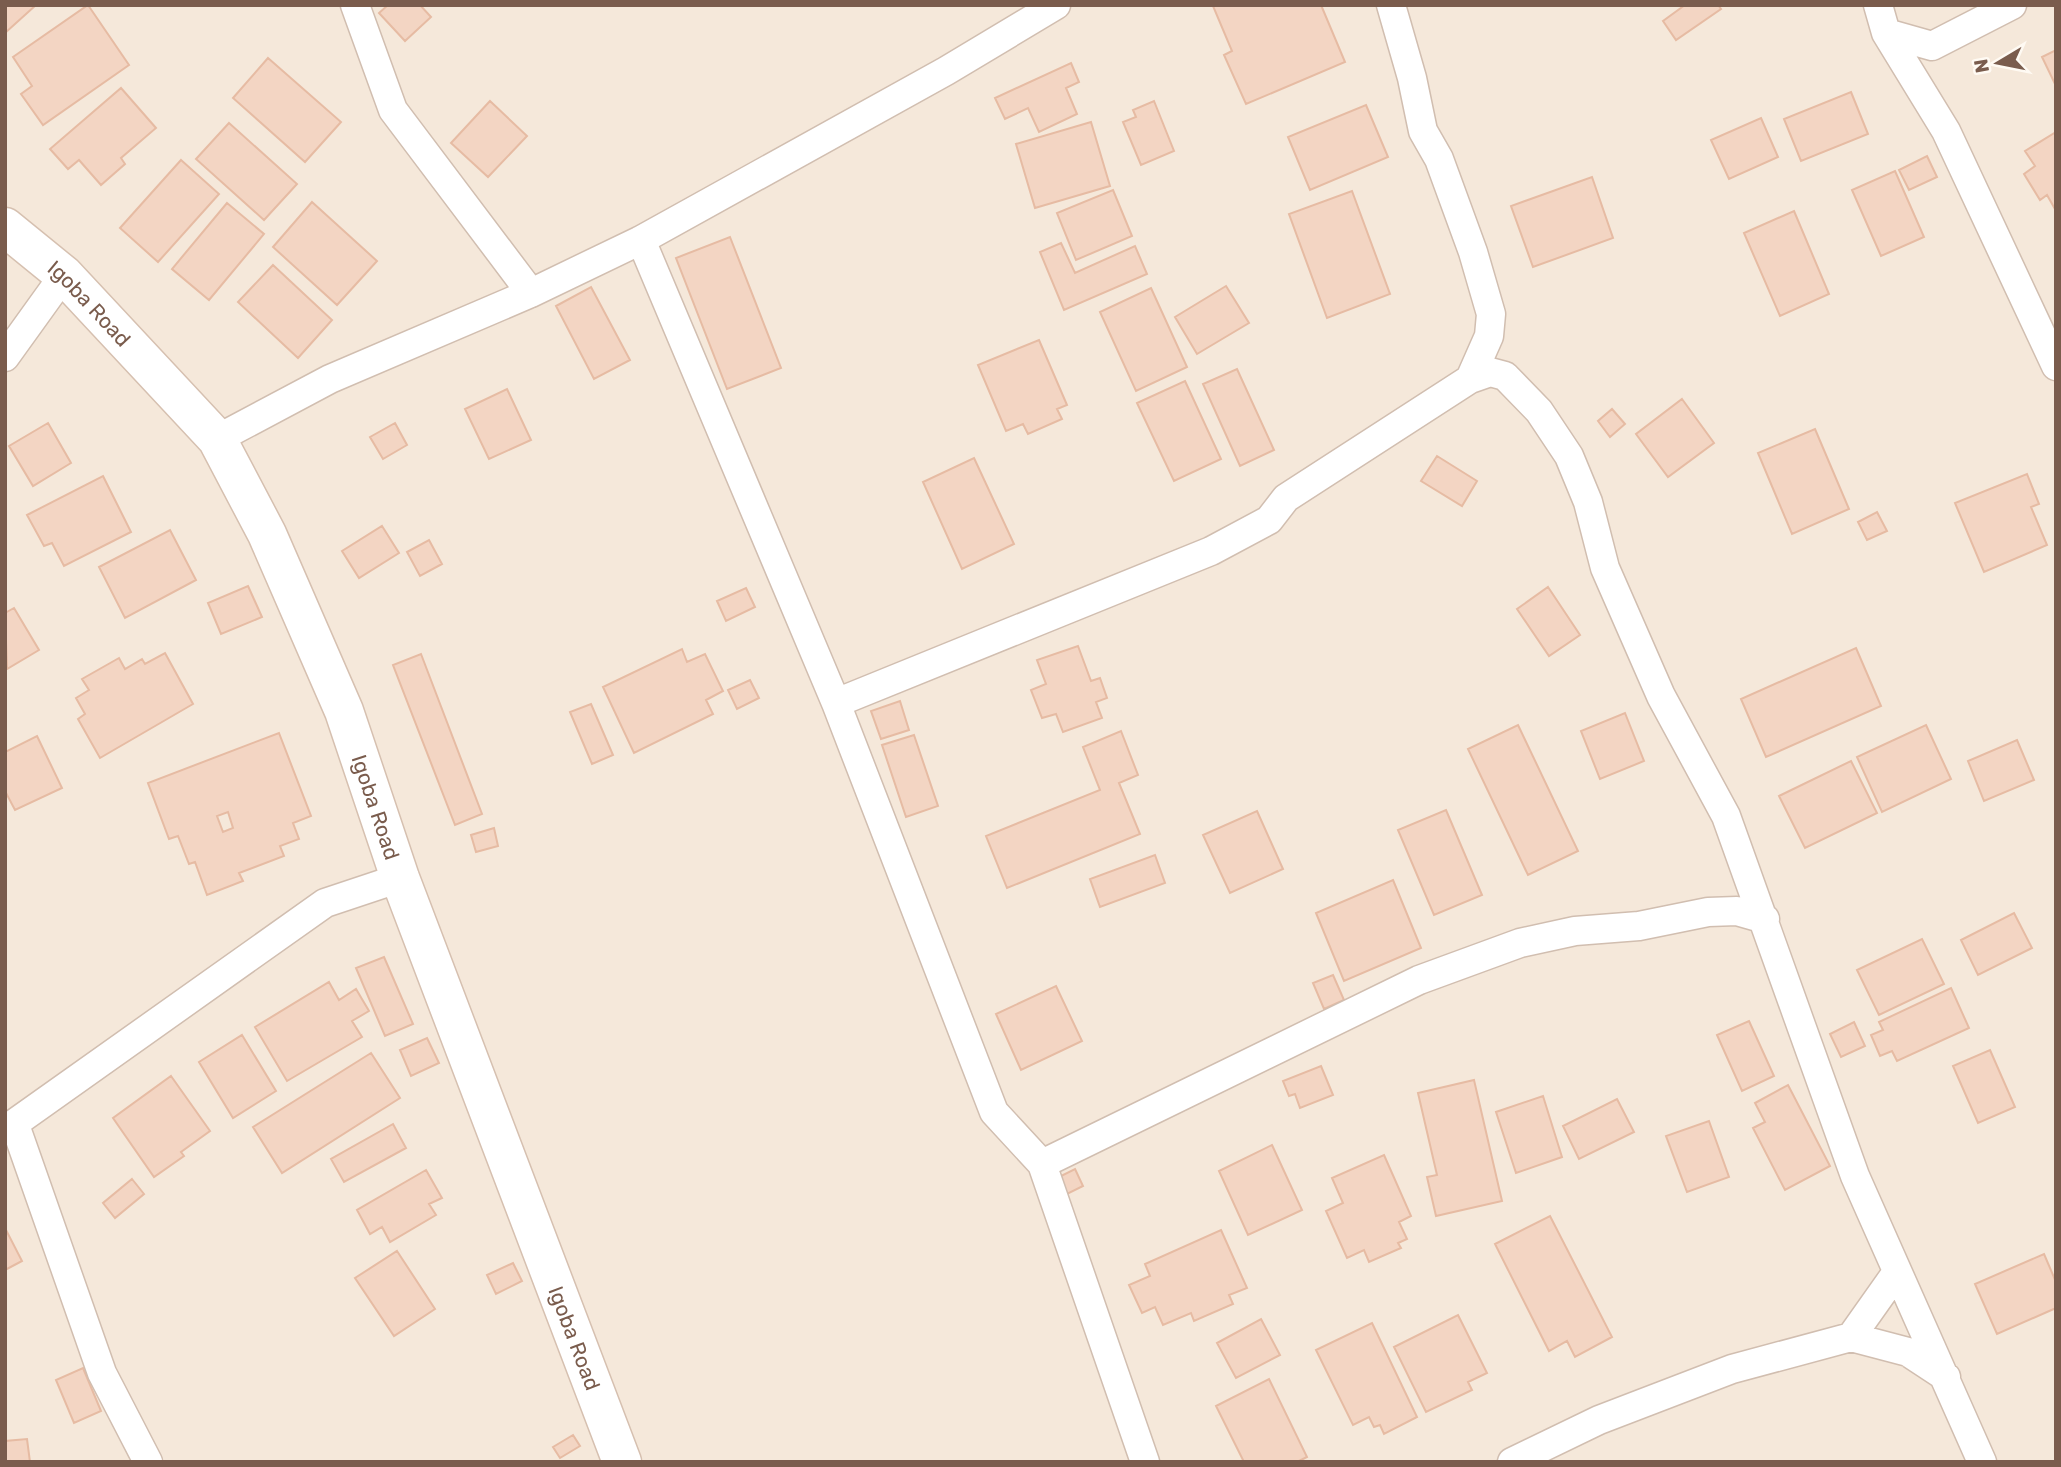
<svg xmlns="http://www.w3.org/2000/svg" width="2061" height="1467" font-family="Rubik,sans-serif">
<style>
.residential{fill:#f5e8da}
.building{fill:#f3d5c3;stroke:#e6bba3;stroke-width:2;fill-rule:evenodd}
.lines{fill:none;stroke-linecap:round;stroke-linejoin:round}
.street-casing{stroke:#d1beb0;stroke-width:31}
.secondary-casing{stroke:#d6c0b0;stroke-width:41}
.street{stroke:#fff;stroke-width:28}
.secondary{stroke:#fff;stroke-width:38}
.labels{text-anchor:middle;dominant-baseline:central;stroke-width:5;stroke-linejoin:round;paint-order:stroke}
.street-label{font-size:21px;fill:#7a5c4d;stroke:#fffaf3}
</style>
<rect width="100%" height="100%" fill="#fdf6ec"/>
<path class="residential" d="M5,5H2056V1462H5Z"/>
<path class="building" d="M5,5H36L5,33Z
M88,5L129,65L43,125L21,94L32,86L13,57Z
M388,5H420L431,17L405,41L379,13Z
M1321,5L1345,62L1246,104L1224,55L1232,51L1213,6Z
M1685,5H1718L1721,9L1676,40L1663,21Z
M2056,50V86L2042,57Z
M268,58L341,122L305,162L233,98Z
M1071,63L1079,82L1066,88L1077,114L1039,132L1028,108L1005,119L995,98Z
M121,88L156,128L121,158L125,164L101,185L79,160L68,169L50,149Z
M1851,92L1868,134L1801,161L1784,119Z
M490,101L527,136L488,177L451,143Z
M1154,101L1174,151L1141,165L1123,122L1136,117L1133,110Z
M1366,105L1388,157L1310,190L1288,137Z
M1761,118L1778,157L1729,179L1711,140Z
M1091,122L1110,186L1035,208L1016,144Z
M229,123L297,184L264,220L196,159Z
M2056,132V208L2055,209L2047,195L2040,200L2024,174L2035,166L2025,151Z
M1927,156L1937,177L1909,190L1899,170Z
M181,160L219,194L158,262L120,228Z
M1895,171L1924,237L1881,256L1852,190Z
M1592,177L1613,238L1533,267L1511,206Z
M1113,190L1132,236L1076,260L1057,213Z
M1352,191L1390,294L1327,318L1289,214Z
M312,202L377,261L337,305L273,247Z
M227,203L264,234L209,300L172,269Z
M1794,211L1829,294L1780,316L1744,233Z
M730,237L781,368L727,389L676,258Z
M1061,243L1075,273L1135,246L1147,274L1064,310L1040,252Z
M273,265L332,320L298,358L238,302Z
M1226,286L1249,323L1197,354L1175,317Z
M591,287L630,360L594,379L556,306Z
M1151,288L1187,367L1136,391L1100,312Z
M1039,340L1067,405L1057,409L1062,419L1028,434L1023,424L1006,431L978,365Z
M1237,369L1274,450L1240,466L1203,384Z
M1185,381L1221,459L1174,481L1137,403Z
M507,389L531,440L489,459L465,409Z
M1682,399L1714,443L1668,477L1636,434Z
M1612,409L1625,424L1610,437L1598,421Z
M48,423L71,463L33,486L9,446Z
M395,423L407,445L383,459L370,437Z
M1815,429L1849,509L1792,534L1758,453Z
M1437,456L1477,481L1462,506L1421,481Z
M974,458L1014,544L962,569L923,482Z
M2027,474L2039,504L2031,507L2047,545L1984,572L1955,503Z
M103,476L131,532L64,566L52,543L44,546L27,515Z
M1877,512L1887,531L1867,540L1858,522Z
M382,526L399,553L359,578L342,551Z
M170,530L196,580L125,618L99,567Z
M429,540L442,564L420,576L407,552Z
M248,586L262,617L221,634L208,603Z
M1548,587L1580,635L1549,656L1517,609Z
M746,588L755,607L726,621L717,601Z
M14,608L39,650L7,669L5,613Z
M1078,646L1091,681L1100,678L1107,698L1096,702L1102,718L1063,732L1056,714L1042,718L1031,690L1046,684L1037,660Z
M1856,648L1881,706L1766,757L1741,699Z
M682,649L687,662L705,654L723,691L706,700L713,714L634,753L603,687Z
M165,653L193,704L100,758L78,719L85,714L76,698L89,690L82,679L119,658L125,669L142,659L145,664Z
M421,654L482,814L455,825L393,665Z
M750,680L759,698L737,709L728,690Z
M900,701L909,730L881,739L871,711Z
M591,704L613,755L592,764L570,712Z
M1625,713L1644,761L1600,779L1581,731Z
M1518,725L1578,851L1528,875L1468,749Z
M1926,725L1951,779L1882,812L1857,757Z
M1121,731L1138,775L1119,783L1140,834L1007,888L986,836L1100,790L1083,747Z
M279,733L311,816L293,823L299,839L280,846L284,856L239,873L243,881L207,895L195,862L189,864L178,836L169,839L148,783ZM228,812L233,828L223,832L217,816Z
M914,735L938,806L906,817L882,745Z
M37,736L62,788L15,810L5,791V752Z
M2017,740L2034,780L1984,801L1968,761Z
M1851,761L1877,813L1805,848L1779,796Z
M1446,810L1482,895L1434,915L1398,830Z
M1257,811L1283,869L1230,893L1203,835Z
M494,828L498,846L476,852L471,835Z
M1155,855L1165,883L1100,907L1090,879Z
M1393,880L1421,948L1344,981L1316,913Z
M2014,913L2032,948L1978,975L1961,940Z
M1922,939L1944,984L1879,1015L1857,970Z
M384,957L413,1024L385,1036L356,968Z
M1333,975L1344,1000L1324,1009L1313,983Z
M329,982L339,1000L356,989L369,1011L352,1021L362,1037L287,1081L255,1027Z
M1056,986L1082,1041L1021,1070L996,1014Z
M1951,988L1969,1028L1897,1061L1892,1051L1880,1056L1871,1035L1883,1030L1879,1022Z
M1749,1021L1774,1076L1742,1091L1717,1035Z
M1854,1022L1865,1046L1841,1057L1830,1034Z
M242,1035L276,1091L233,1118L199,1062Z
M427,1038L439,1063L411,1076L400,1050Z
M1990,1050L2015,1107L1978,1123L1953,1066Z
M371,1053L400,1098L282,1173L253,1127Z
M1321,1066L1333,1095L1300,1108L1295,1094L1289,1096L1283,1081Z
M171,1076L210,1131L181,1152L184,1156L154,1177L113,1118Z
M1474,1080L1502,1201L1436,1216L1427,1177L1437,1175L1418,1093Z
M1788,1085L1830,1166L1785,1190L1753,1128L1765,1122L1755,1103Z
M1543,1096L1562,1157L1516,1173L1496,1112Z
M1617,1099L1634,1132L1579,1159L1563,1126Z
M1709,1121L1729,1177L1687,1192L1666,1136Z
M393,1124L406,1148L344,1182L331,1159Z
M1272,1145L1302,1210L1248,1235L1219,1171Z
M1384,1155L1411,1216L1399,1222L1407,1239L1398,1243L1401,1248L1369,1262L1364,1250L1347,1258L1326,1211L1343,1203L1332,1178Z
M1075,1169L1083,1186L1067,1194L1059,1177Z
M426,1170L442,1198L429,1204L436,1215L390,1242L382,1227L370,1234L357,1210Z
M132,1179L144,1194L115,1218L103,1203Z
M1550,1216L1612,1337L1575,1357L1567,1341L1549,1351L1495,1244Z
M5,1228L22,1261L5,1270Z
M1221,1230L1247,1288L1229,1295L1233,1304L1194,1321L1191,1313L1163,1325L1155,1307L1142,1313L1129,1285L1150,1276L1145,1264Z
M397,1251L435,1309L394,1336L355,1278Z
M2044,1254L2056,1282V1308L1997,1334L1975,1284Z
M513,1263L522,1281L496,1294L487,1275Z
M1458,1315L1487,1373L1468,1382L1472,1390L1426,1412L1394,1347Z
M1261,1319L1280,1355L1236,1378L1217,1343Z
M1372,1323L1417,1417L1384,1434L1380,1425L1374,1427L1369,1417L1353,1425L1316,1350Z
M83,1368L101,1411L74,1423L56,1380Z
M1269,1379L1307,1457L1297,1462H1244L1216,1406Z
M573,1435L580,1446L560,1458L553,1447Z
M27,1439L30,1462H5V1441Z"/>
<g class="lines">
<g class="street-casing">
<path id="street" d="M355,5L393,110L531,293
M1391,5L1412,78L1423,131L1439,159L1473,252L1491,314L1489,336L1470,379
M1878,5L1886,33L1946,131L2056,366
M1886,33L1932,46L2012,5
M641,240L836,703L994,1112L1042,1164L1145,1462
M5,357L64,275
M217,439L330,379L531,293L641,240L946,71L1056,5
M836,703L1211,551L1269,520L1286,498L1470,379L1490,372L1505,376L1539,411L1569,456L1588,502L1605,568L1661,696L1726,816L1855,1176L1982,1462
M15,1125L102,1373L148,1462
M5,1130L325,903L400,878
M1042,1164L1419,980L1520,943L1575,931L1639,926L1708,912L1737,911L1765,919
M1851,1337L1897,1272
M1512,1462L1599,1420L1732,1369L1851,1337L1908,1352L1946,1377"/>
</g>
<g class="secondary-casing">
<g id="secondary">
<path id="s1" d="M5,227L64,275L217,439L267,534L344,711L400,878L622,1462"/>
</g>
</g>
<use href="#street" class="street"/>
<use href="#secondary" class="secondary"/>
</g>
<g class="labels">
<g class="street-label">
<text stroke="none"><textPath href="#s1" startOffset="114">Igoba Road</textPath></text>
<text stroke="none"><textPath href="#s1" startOffset="702">Igoba Road</textPath></text>
<text stroke="none"><textPath href="#s1" startOffset="1269">Igoba Road</textPath></text>
</g>
</g>
<rect width="2061" height="1467" fill="none" stroke="#7a5c4d" stroke-width="14"/>
<g transform="translate(1998 63) rotate(260)" stroke="#fffaf3" stroke-width="5" paint-order="stroke">
<path d="M0-5L12 26L0 18L-12 26Z" fill="#7a5c4d"/>
<text y="-10" font-size="19" font-weight="bold" text-anchor="middle" fill="#7a5c4d">N</text>
</g>
</svg>
